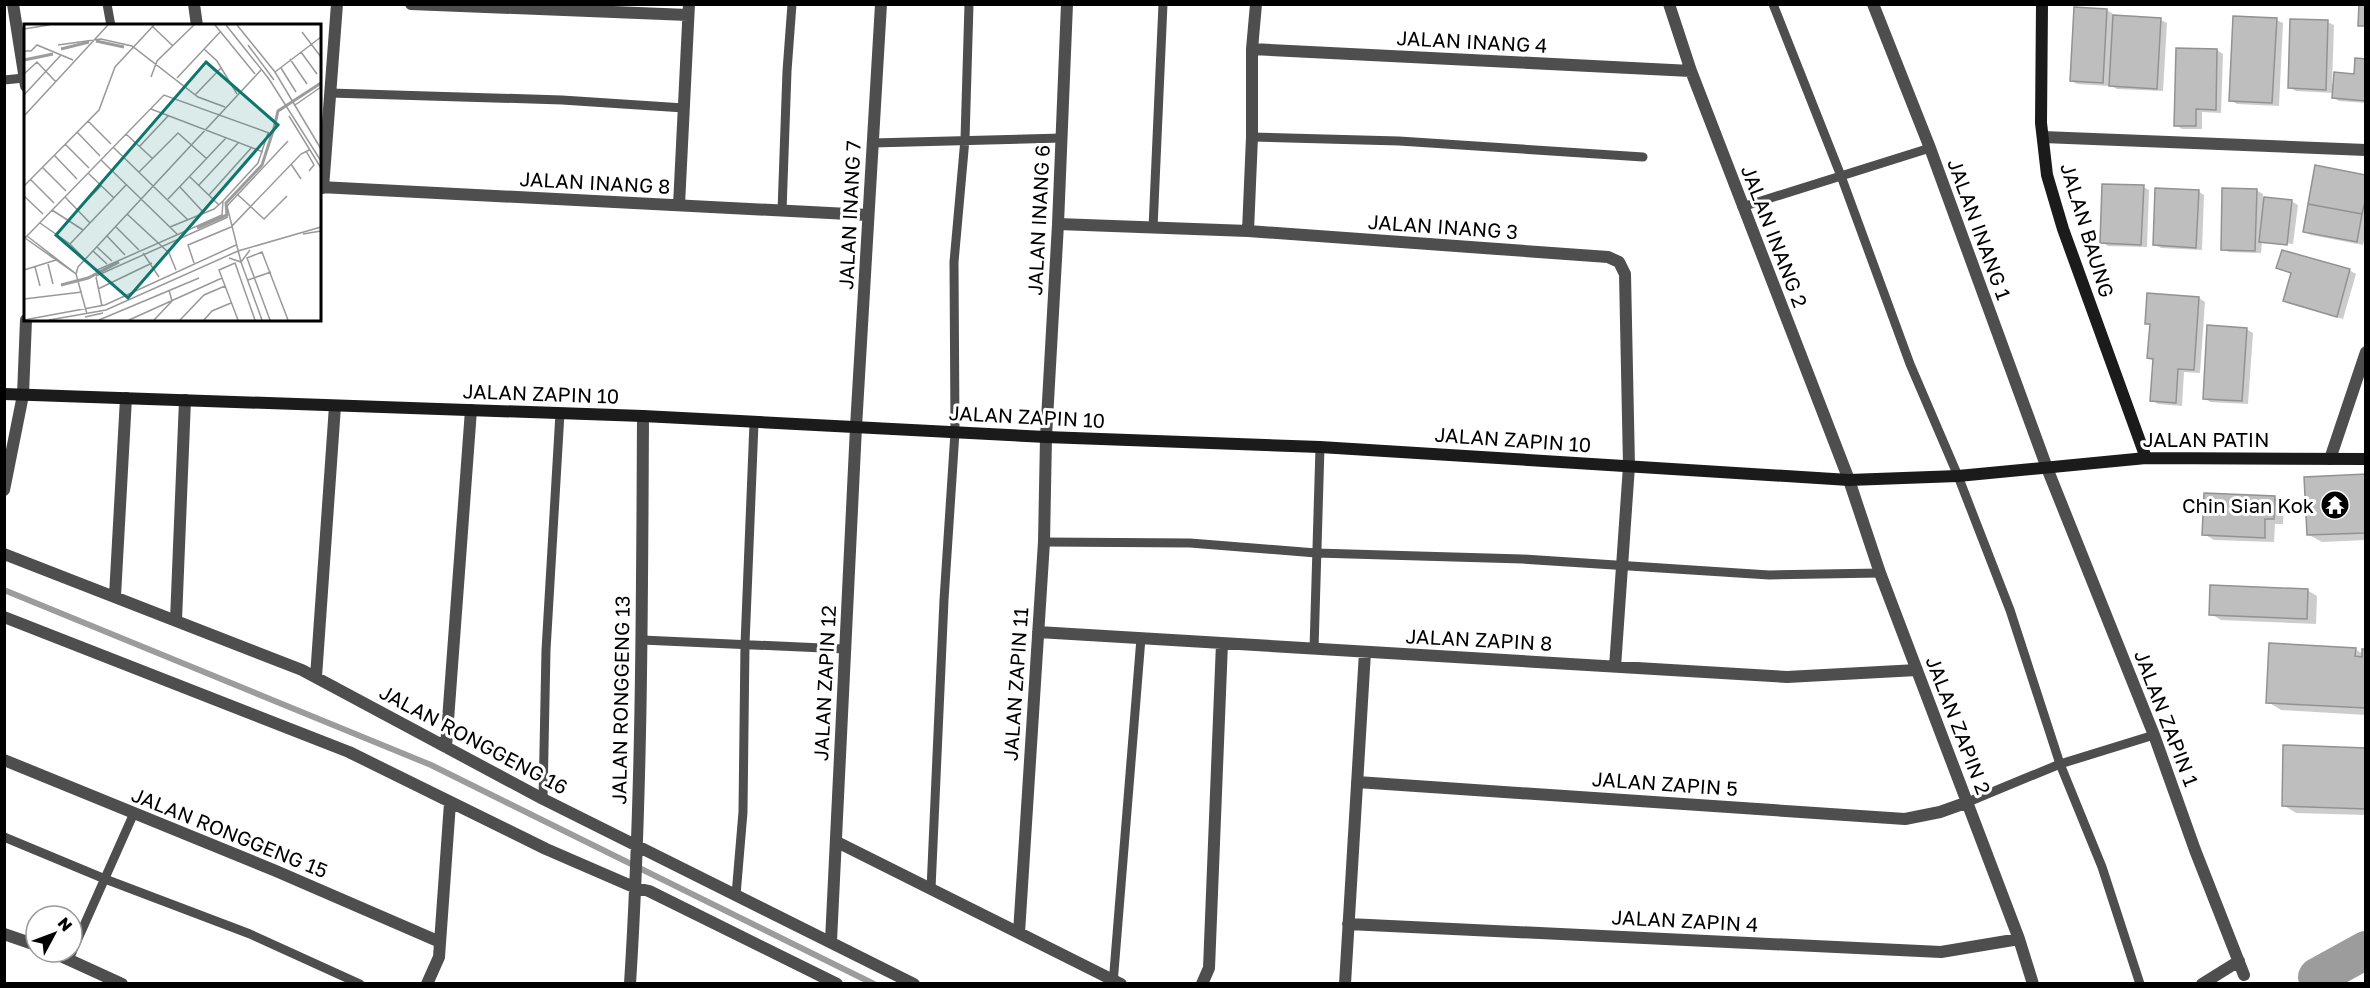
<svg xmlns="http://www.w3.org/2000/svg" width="2370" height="988" font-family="'Golos Text',sans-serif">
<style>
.shadow{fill:#0003}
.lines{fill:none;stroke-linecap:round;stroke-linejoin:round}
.stream{stroke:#9c9c9c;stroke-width:6}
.river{stroke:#9c9c9c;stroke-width:38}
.building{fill:#bebebe;stroke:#929292;stroke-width:1.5}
.lane{stroke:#4e4e4e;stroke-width:9}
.street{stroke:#4e4e4e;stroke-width:12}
.secondary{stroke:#1b1b1b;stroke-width:12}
.labels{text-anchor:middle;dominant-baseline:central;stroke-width:6;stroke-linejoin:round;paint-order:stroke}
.street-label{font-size:20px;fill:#000;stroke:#fff}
.poi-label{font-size:20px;fill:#000;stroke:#fff;text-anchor:end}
.inset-river{fill:none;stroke:#9c9c9c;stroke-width:3}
.inset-road{fill:none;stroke:#999;stroke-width:1.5}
.view{fill:#0f766e;fill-opacity:0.15;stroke:#0f766e;stroke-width:3}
.inset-edge{fill:none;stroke:#000;stroke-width:3}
</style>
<rect width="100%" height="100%" fill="#fff"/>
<path class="shadow" d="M2107,10L2113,14V17L2161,20L2167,23L2163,91L2117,89L2109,84V86L2077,84L2071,81Z
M2276,20L2283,23L2279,106L2237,104L2230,100Z
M2327,22L2334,25L2332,84L2355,76L2366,60V103L2339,101L2333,97L2334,93L2296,91L2290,88Z
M2217,50L2223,54L2221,113L2202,112V129H2182L2176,125Z
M2366,177V232L2363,245L2311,235L2304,231Z
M2143,187L2149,190L2147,247L2108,246L2102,242Z
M2256,190L2263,194V198L2291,201L2298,205L2293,244L2265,241V244L2262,242L2261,253L2229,252L2222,249Z
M2198,191L2204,195L2202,250L2161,248L2154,244Z
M2278,268L2349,270L2356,274L2343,319L2285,301L2292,274Z
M2199,298L2205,302L2200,373L2184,372L2182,406L2158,404L2152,400L2155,361L2149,358L2151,325L2147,323Z
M2246,329L2253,333L2248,404L2210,402L2204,398Z
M2366,475V540L2322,542L2309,535Z
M2274,497L2284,503L2283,524H2275L2274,542L2214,540L2204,534Z
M2307,590L2317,596L2316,624L2221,620L2211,614Z
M2355,649L2363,654L2366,650V715L2281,710L2268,702Z
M2366,749V815L2296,813L2283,805Z"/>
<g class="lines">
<path class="stream" d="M4,590L431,765L874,984
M2306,984L2317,977"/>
<path class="river" d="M2317,977L2366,950"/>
</g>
<path class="building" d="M2359,4H2366V26H2358Z
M2074,7L2107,9L2103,83L2070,81Z
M2113,15L2161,18L2157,89L2109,86Z
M2233,16L2277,18L2272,103L2229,101Z
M2290,19L2328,20L2326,90L2288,88Z
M2176,48L2217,49L2216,110L2196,109V126H2174Z
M2355,58L2366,59V101L2332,98L2334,72L2354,74Z
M2315,165L2366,175V197L2362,214L2308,204Z
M2102,184L2144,185L2141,245L2100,243Z
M2155,188L2199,190L2196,248L2153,245Z
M2222,188L2257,189L2255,251L2221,250Z
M2264,197L2292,200L2287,245L2259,242Z
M2308,204L2362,214L2357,242L2303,232Z
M2282,250L2350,269L2337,317L2283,301L2291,273L2276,268Z
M2147,293L2199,297L2194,370L2178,369L2176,403L2150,401L2153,359L2147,358L2150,324H2145Z
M2207,325L2247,328L2242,401L2203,399Z
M2366,474V533L2307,535L2304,477Z
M2204,493L2275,496L2274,519H2265V538L2202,535Z
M2210,585L2308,589L2307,619L2209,615Z
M2269,643L2356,648L2355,656L2362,657V649H2366V708L2266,703Z
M2283,745L2366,748V809L2282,806Z"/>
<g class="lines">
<path class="lane" d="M107,4L111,26
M1773,4L1841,176L1910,364L1958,476L2010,610L2060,764L2102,867L2140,984
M4,80L24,78
M330,93L562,100L684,108
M1252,137L1399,141L1643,157
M872,143L1062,138
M1742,207L1930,148
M782,211L787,71L792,4
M1153,228L1163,4
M1044,542L1190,543L1316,553L1522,559L1769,575L1880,573
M642,640L845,649
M1314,649L1320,447
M543,799L546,650L560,413
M1968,802L2060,764L2154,735
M4,837L105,879L250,934L360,984
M931,889L944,600L955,432L954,262L965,139L969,4
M736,895L743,812L745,644L754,423
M69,959L134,813
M1113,984L1141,638"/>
<path class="street" d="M13,4L26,86
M194,4L197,26
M411,4L688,15
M1669,4L1691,71L1849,480L1880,573L2019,939L2033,984
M1873,4L1930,148L2047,468L2154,735L2195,850L2244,975
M1252,49L1691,71
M2043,137L2366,150
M320,187L868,215
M323,188L337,4
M679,205L689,4
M1058,224L1248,231L1608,257L1619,262L1625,274L1629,466L1615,667
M1248,231L1252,137V49L1256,4
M2330,459L2366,352
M4,490L23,395L26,320
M4,554L302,670L543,799L914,984
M115,596L126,398
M4,617L349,752L546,849L636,888L649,891L837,984
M176,620L185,400
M1038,632L1787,677L1917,670
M316,677L335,406
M446,747L471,410
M4,760L276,871L440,942
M1357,782L1905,819L1940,812L1968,802
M837,842L1121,984
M1348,924L1941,952L2019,939
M1019,933L1044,542L1046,437L1058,224L1067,4
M4,934L36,945
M831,941L856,427L881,4
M52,952L122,984
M427,984L439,957L450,803
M630,984C642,795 642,605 643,416
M1202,984L1209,968L1222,643
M1345,984L1365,652
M2202,984L2239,961"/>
<path class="secondary" d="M2042,4L2041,123L2047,175L2063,229L2146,458
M4,394L643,416L1046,437L1320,447L1849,480L1958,476L2146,458L2366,459"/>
</g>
<defs>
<g id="temple-disc" transform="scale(1.5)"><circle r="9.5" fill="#000" stroke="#fff"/><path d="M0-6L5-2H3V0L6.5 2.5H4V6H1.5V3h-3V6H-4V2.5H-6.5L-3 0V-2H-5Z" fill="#fff"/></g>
</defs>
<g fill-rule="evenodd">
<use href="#temple-disc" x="2335" y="505"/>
</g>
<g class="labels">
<g class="street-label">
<text transform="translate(1472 41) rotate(3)">JALAN INANG 4</text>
<text transform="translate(595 182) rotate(3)">JALAN INANG 8</text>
<text transform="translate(849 215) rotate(-87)">JALAN INANG 7</text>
<text transform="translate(1038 220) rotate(-87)">JALAN INANG 6</text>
<text transform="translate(1443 226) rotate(4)">JALAN INANG 3</text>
<text transform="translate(1980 229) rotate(70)">JALAN INANG 1</text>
<text transform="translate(2088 230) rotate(73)">JALAN BAUNG</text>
<text transform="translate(1775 236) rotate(69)">JALAN INANG 2</text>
<text transform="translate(541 393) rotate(2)">JALAN ZAPIN 10</text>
<text transform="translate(1027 416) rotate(3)">JALAN ZAPIN 10</text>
<text transform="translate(1513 439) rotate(4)">JALAN ZAPIN 10</text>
<text x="2206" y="439">JALAN PATIN</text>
<text transform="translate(1479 639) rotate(3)">JALAN ZAPIN 8</text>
<text transform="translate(824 683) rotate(-87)">JALAN ZAPIN 12</text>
<text transform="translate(1015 684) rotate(-86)">JALAN ZAPIN 11</text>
<text transform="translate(620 700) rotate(-89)">JALAN RONGGENG 13</text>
<text transform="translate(2167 718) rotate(69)">JALAN ZAPIN 1</text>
<text transform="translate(1959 725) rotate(69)">JALAN ZAPIN 2</text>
<text transform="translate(474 739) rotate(28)">JALAN RONGGENG 16</text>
<text transform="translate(1665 783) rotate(4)">JALAN ZAPIN 5</text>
<text transform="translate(230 832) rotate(22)">JALAN RONGGENG 15</text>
<text transform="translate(1685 920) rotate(3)">JALAN ZAPIN 4</text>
</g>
<g class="poi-label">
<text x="2314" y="505">Chin Sian Kok</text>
</g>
</g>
<g transform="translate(24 24)">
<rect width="297" height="297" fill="#fff"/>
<path class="inset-river" d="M72,17L100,23M37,25L65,18M0,36L29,30M250,104L254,87L297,59M173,204L203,191L202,179L238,141L250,104M37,261L64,254L95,238"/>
<path class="inset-road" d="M191,1L231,50M202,1L245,55L297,137M213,1L251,48L297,125M128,2L149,22M0,5L25,1M278,8L297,33M34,21L77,15L108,22L174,73L201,83M224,21L250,56M180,25L193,37L213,70M0,27H7L13,21L49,36M277,28L293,50M266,35L283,60M257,44L272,68M251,48L297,13M0,50L13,38L32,58M127,53L133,37L170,1M153,54L197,7M0,71L37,31M171,71L197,44M271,81L297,63M127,85L239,128M0,92L84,1M265,92L297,144M64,97L87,120M53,108L76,132M102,110L128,134M41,120L65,144M89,123L164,196M115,123L144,92M282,127L290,141L285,147M30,131L53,155M77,136L153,210M267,140L277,155M18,143L42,167M115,148L154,109L183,135M64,149L90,174M166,153L195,181M6,155L30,179M175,161L215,118M0,162L75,86L91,43L130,1M156,163L180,189M213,170L240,195L263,172M185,171L228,123M0,172L19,190M41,173L66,199M144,175L202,114M28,186L59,206M53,186L77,162M103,190L145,229L152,246M16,199L46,220L71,246M92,203L115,226M146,203L190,185L199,177L234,139L244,109M279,210L297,207M3,212L51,249M83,212L101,231M1,214L140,71L245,109M1,214L52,250L63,290M46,220L102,161M73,223L88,237M69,227L83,240M119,229L135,253M205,234L217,238L226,226M170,239L164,221L207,203L277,130L285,126M24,240L29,260M11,243L16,262M0,246L32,236M71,247L198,191L199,177M52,250L54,243L237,46M72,252L204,193M72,253L78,282M224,256L247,248M74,265L128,239M0,275L58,268M61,293L79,289M0,296L81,281L212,221M25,296L82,286L214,227L297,203M75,296L175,254M105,296L198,254M130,296L148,277L145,266M156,296L180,271L201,262M180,296L188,287L207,279M214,296L195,246L211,239L231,296M238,296L217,238L203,182L264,117M246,296L223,234L238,228L264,296"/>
<path class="view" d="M182,38L254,101L104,274L32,211Z"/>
<rect width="297" height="297" class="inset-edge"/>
</g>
<rect width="2370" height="988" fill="none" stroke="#000000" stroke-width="12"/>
<g transform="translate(54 934) rotate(49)"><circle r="28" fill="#ffffff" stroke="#999999" stroke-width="1.5"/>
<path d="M0-4.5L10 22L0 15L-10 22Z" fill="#000000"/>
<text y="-9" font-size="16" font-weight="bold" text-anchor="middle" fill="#000000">N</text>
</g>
</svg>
